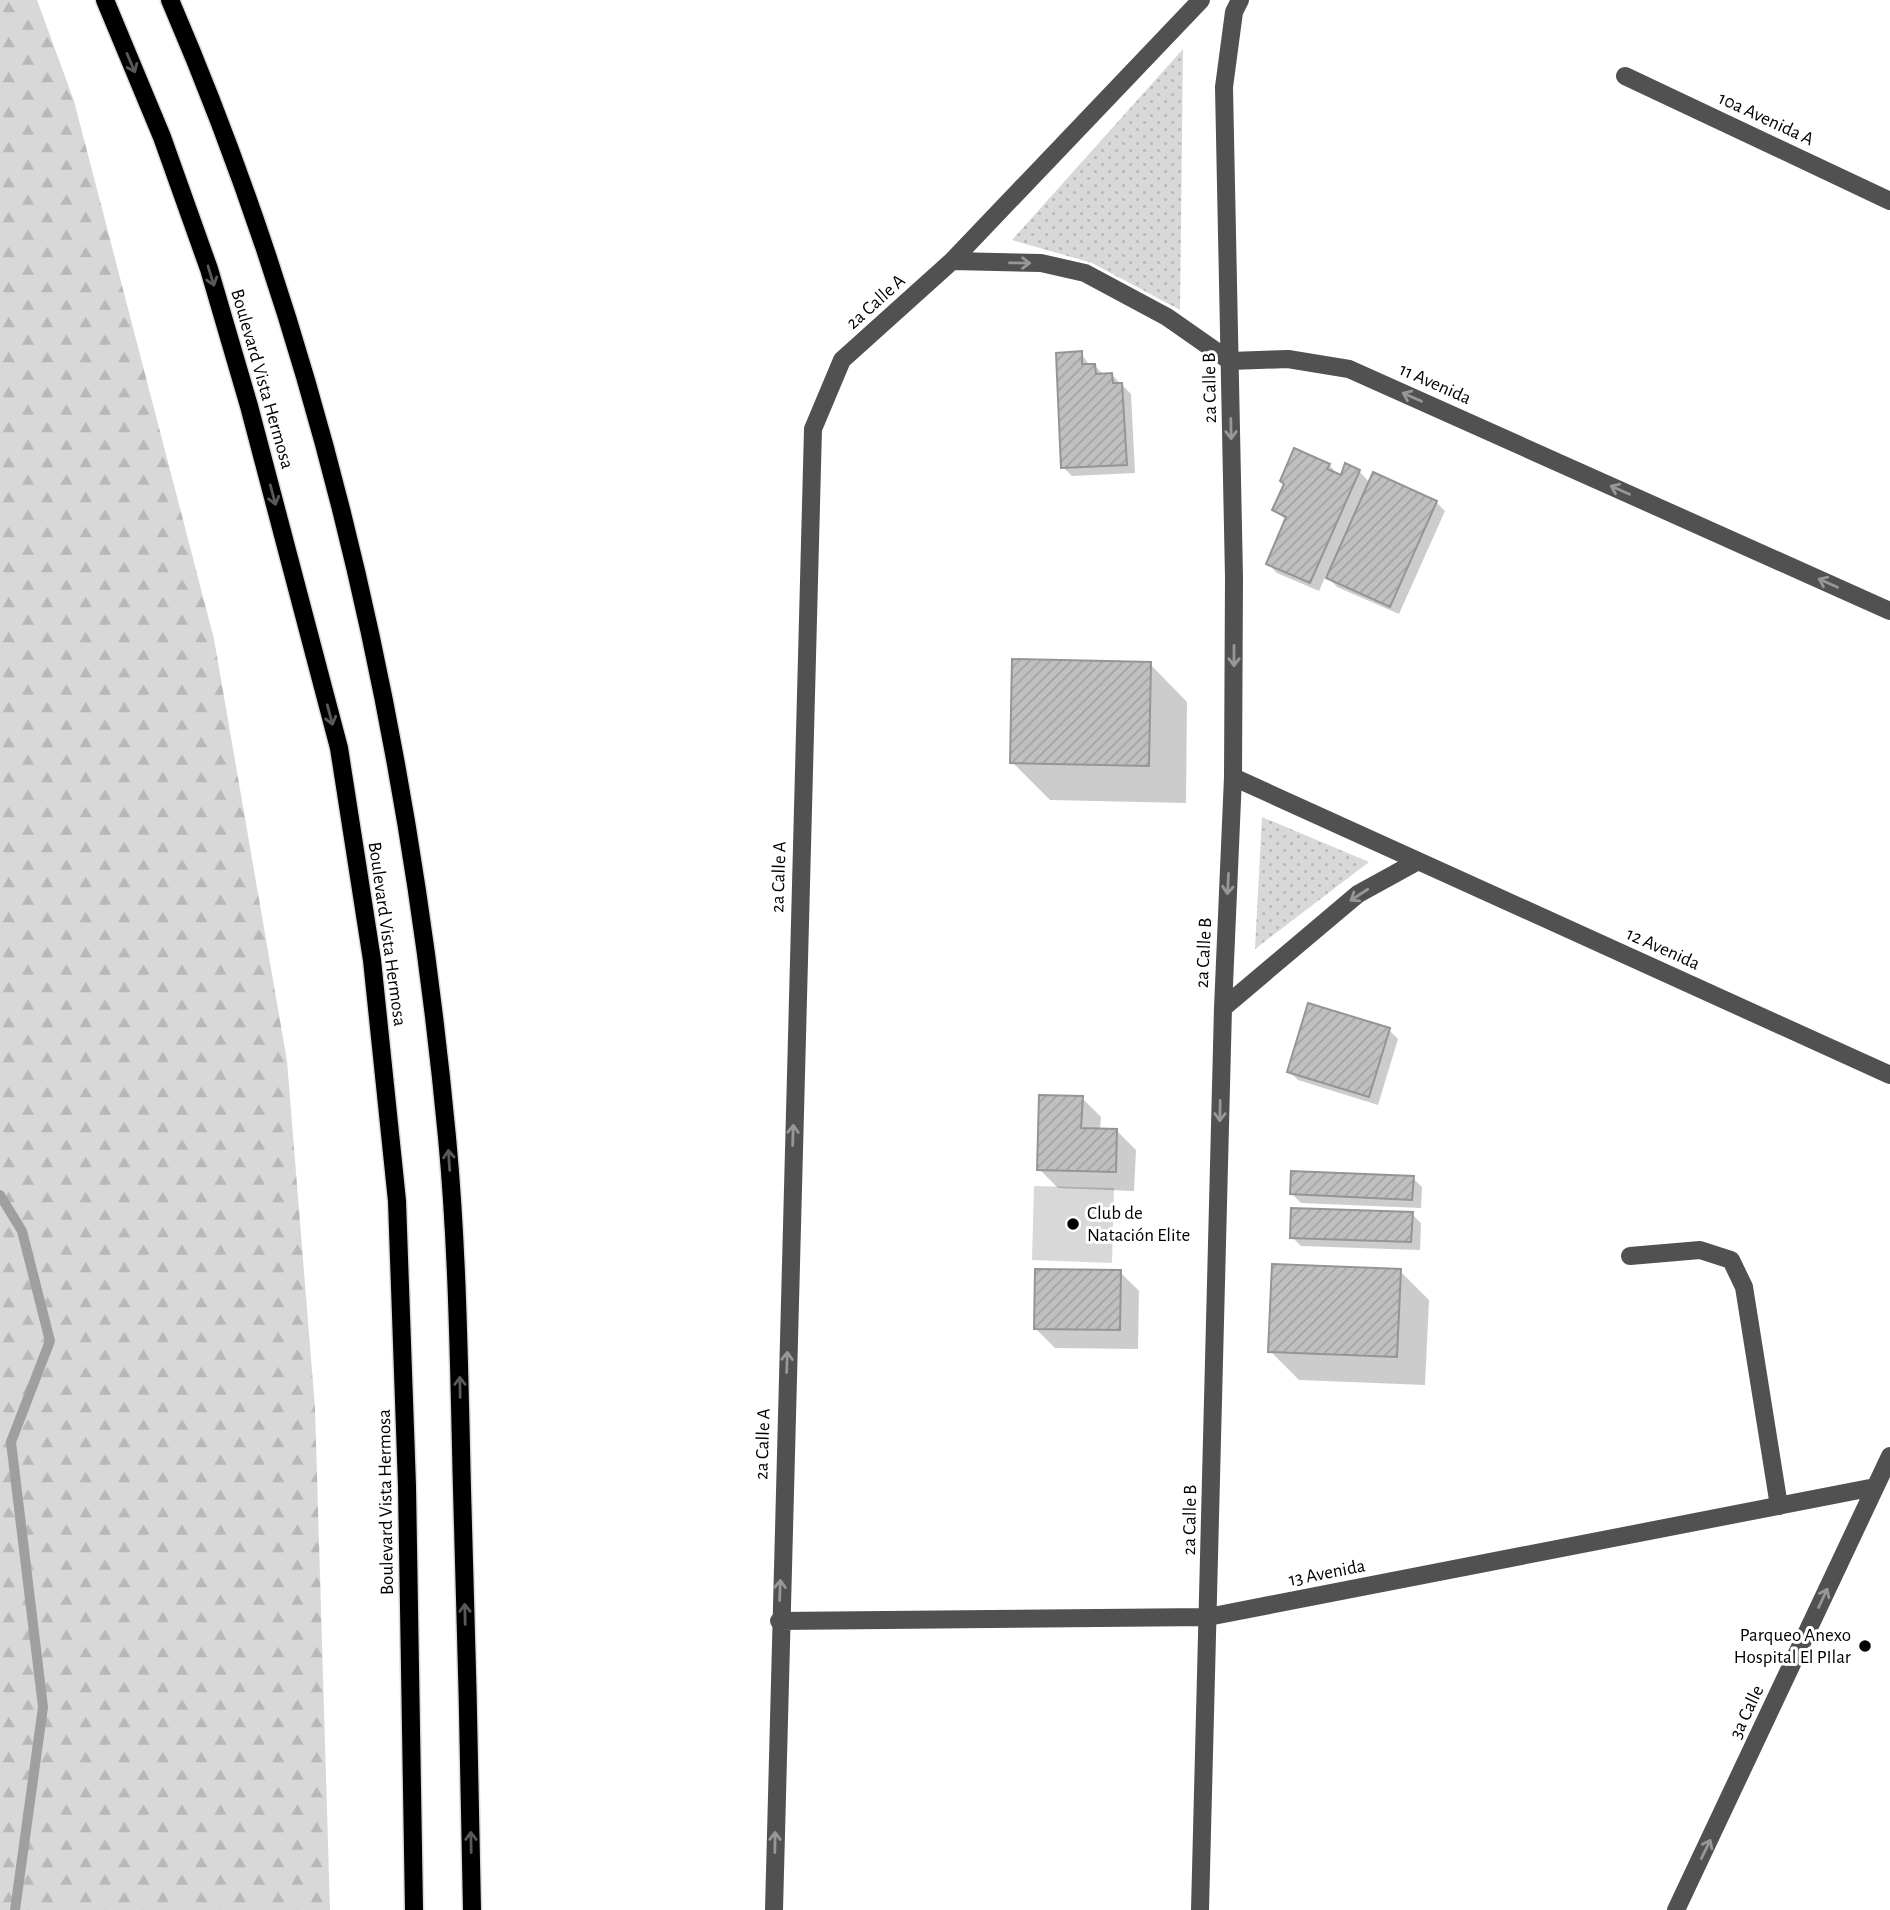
<svg xmlns="http://www.w3.org/2000/svg" width="1890" height="1910" font-family="'Alegreya Sans',sans-serif">
<style>
.forest{fill:url(#forest-firs)}
.park{fill:url(#park-dots)}
.pitch{fill:#d8d8d8}
.shadow{fill:#0003}
.lines{fill:none;stroke-linecap:round;stroke-linejoin:round}
.stream{stroke:#9f9f9f;stroke-width:10}
.building{fill:url(#building-hatch);stroke:#959595;stroke-width:2}
.major-casing{stroke:#dbdbdb;stroke-width:21}
.minor{stroke:#515151;stroke-width:18}
.major{stroke:#000;stroke-width:18}
.oneway{stroke:#595959}
.oneway2{stroke:#979797}
.poi-dot{fill:#000;stroke:#fff;stroke-width:2.5}
.labels{text-anchor:middle;dominant-baseline:central;stroke-width:6;stroke-linejoin:round;paint-order:stroke}
.street-label{font-size:19px;fill:#000;stroke:#fff}
.poi-label{font-size:19px;fill:#000;stroke:#fff;text-anchor:start}
</style>
<defs>
<pattern id="forest-firs" width="22" height="20" patternUnits="userSpaceOnUse" patternTransform="scale(1.75)"><rect width="22" height="20" fill="#d8d8d8"/><path d="M5 1l3.5 6h-7zM16 11l3.5 6h-7z" fill="#b8b8b8"/></pattern>
<pattern id="park-dots" width="8" height="8" patternUnits="userSpaceOnUse" patternTransform="scale(1.75)"><rect width="8" height="8" fill="#d8d8d8"/><path d="M2 2h.1M6 6h.1" fill="none" stroke="#b8b8b8" stroke-width="1.8" stroke-linecap="round"/></pattern>
<pattern id="building-hatch" width="6" height="6" patternUnits="userSpaceOnUse" patternTransform="scale(1.75)"><rect width="6" height="6" fill="#c0c0c0"/><path d="M-1 1l2-2M0 6l6-6M5 7l2-2" fill="none" stroke="#a3a3a3"/></pattern>
</defs>
<rect width="100%" height="100%" fill="#fff"/>
<path class="forest" d="M0,0H37L74,101L214,639L287,1061L315,1408L330,1910H0Z"/>
<path class="park" d="M1183,49L1180,310L1092,263L1012,240Z
M1262,817L1369,862L1255,949Z"/>
<path class="pitch" d="M1034,1186L1114,1188L1112,1263L1032,1260Z"/>
<path class="shadow" d="M1081,353L1090,366L1094,365L1104,375H1112L1131,394L1135,473L1072,476L1063,467Z
M1329,465L1341,477L1359,471L1370,483L1436,502L1445,511L1399,614L1337,587L1326,575L1319,591L1277,573L1268,564L1287,520L1274,510Z
M1150,664L1187,702L1186,803L1050,800L1012,762Z
M1389,1030L1398,1039L1378,1105L1298,1080L1289,1071Z
M1082,1098L1101,1117L1100,1130L1117,1131L1136,1150L1134,1191L1058,1188L1039,1169Z
M1413,1178L1422,1187L1421,1208L1301,1203L1292,1194Z
M1412,1214L1421,1223L1420,1250L1301,1246L1292,1237Z
M1400,1271L1429,1300L1425,1385L1299,1380L1270,1351Z
M1120,1272L1139,1291L1138,1349L1055,1348L1036,1329Z"/>
<g class="lines">
<path class="stream" d="M0,1195L22,1231L50,1341L11,1442L43,1707L15,1910"/>
</g>
<path class="building" d="M1082,351V364H1095L1096,374L1112,373L1113,383H1122L1127,465L1061,468L1056,353Z
M1294,448L1330,464L1327,469L1341,475L1345,463L1360,470L1310,583L1266,564L1286,517L1272,510L1284,484L1280,481Z
M1373,472L1437,501L1390,607L1326,578Z
M1012,659L1151,662L1149,766L1010,763Z
M1308,1003L1390,1028L1369,1097L1287,1072Z
M1039,1095L1083,1096L1081,1128L1117,1129L1116,1172L1037,1170Z
M1291,1171L1414,1176L1412,1200L1290,1194Z
M1291,1208L1413,1212L1411,1242L1290,1238Z
M1272,1264L1401,1269L1397,1357L1268,1352Z
M1035,1269L1121,1270L1120,1330L1034,1329Z"/>
<g class="lines">
<g class="major-casing">
<path id="major" d="M105,0L162,137L209,269L249,406L339,748L372,960L397,1201L407,1486L414,1910
M170,0C325,360 410,747 447,1137C458,1254 459,1372 462,1489C466,1629 470,1770 472,1910"/>
</g>
<path class="minor" d="M1625,76L1890,201
M952,261L1041,263L1085,273L1167,317L1230,361L1288,359L1349,369L1890,611
M1233,777L1890,1075
M1223,1008L1358,894L1418,861
M1630,1256L1700,1250L1731,1260L1744,1287L1779,1506
M779,1621L1208,1617L1875,1487
M774,1910L813,429L842,360L952,261L1201,0
M1200,1910L1223,1008L1233,777L1234,577L1224,87L1234,12L1240,0
M1676,1910L1890,1456"/>
<use href="#major" class="major"/>
</g>
<defs><path id="oneway-shaft" d="M-6 0H5M1.5-3L5.5 0L1.5 3" fill="none" stroke-width="1.6" stroke-linecap="round" stroke-linejoin="round" transform="scale(1.75)"/></defs>
<g class="oneway">
<use href="#oneway-shaft" transform="translate(131 63) rotate(67)"/>
<use href="#oneway-shaft" transform="translate(211 276) rotate(73)"/>
<use href="#oneway-shaft" transform="translate(273 495) rotate(75)"/>
<use href="#oneway-shaft" transform="translate(330 715) rotate(75)"/>
<use href="#oneway-shaft" transform="translate(449 1160) rotate(-94)"/>
<use href="#oneway-shaft" transform="translate(460 1387) rotate(-91)"/>
<use href="#oneway-shaft" transform="translate(465 1614) rotate(-91)"/>
<use href="#oneway-shaft" transform="translate(471 1842) rotate(-91)"/>
</g>
<g class="oneway2">
<use href="#oneway-shaft" transform="translate(1020 263) rotate(1)"/>
<use href="#oneway-shaft" transform="translate(1412 397) rotate(-156)"/>
<use href="#oneway-shaft" transform="translate(1231 429) rotate(89)"/>
<use href="#oneway-shaft" transform="translate(1620 490) rotate(-156)"/>
<use href="#oneway-shaft" transform="translate(1828 583) rotate(-156)"/>
<use href="#oneway-shaft" transform="translate(1234 656) rotate(90)"/>
<use href="#oneway-shaft" transform="translate(1228 884) rotate(93)"/>
<use href="#oneway-shaft" transform="translate(1359 895) rotate(147)"/>
<use href="#oneway-shaft" transform="translate(1220 1111) rotate(91)"/>
<use href="#oneway-shaft" transform="translate(793 1135) rotate(-88)"/>
<use href="#oneway-shaft" transform="translate(787 1362) rotate(-88)"/>
<use href="#oneway-shaft" transform="translate(780 1590) rotate(-88)"/>
<use href="#oneway-shaft" transform="translate(1823 1598) rotate(-65)"/>
<use href="#oneway-shaft" transform="translate(775 1842) rotate(-89)"/>
<use href="#oneway-shaft" transform="translate(1706 1849) rotate(-64)"/>
</g>
<g class="poi-dot">
<circle cx="1073" cy="1224" r="7"/>
<circle cx="1865" cy="1646" r="7"/>
</g>
<g class="labels">
<g class="street-label">
<text transform="translate(1766 119) rotate(25)">10a Avenida A</text>
<text transform="translate(876 302) rotate(-42)">2a Calle A</text>
<text transform="translate(262 379) rotate(74)">Boulevard Vista Hermosa</text>
<text transform="translate(1435 384) rotate(24)">11 Avenida</text>
<text transform="translate(1210 388) rotate(-91)">2a Calle B</text>
<text transform="translate(779 877) rotate(-88)">2a Calle A</text>
<text transform="translate(387 934) rotate(82)">Boulevard Vista Hermosa</text>
<text transform="translate(1663 949) rotate(24)">12 Avenida</text>
<text transform="translate(1204 953) rotate(-87)">2a Calle B</text>
<text transform="translate(763 1444) rotate(-88)">2a Calle A</text>
<text transform="translate(386 1502) rotate(-91)">Boulevard Vista Hermosa</text>
<text transform="translate(1190 1520) rotate(-89)">2a Calle B</text>
<text transform="translate(1327 1573) rotate(-11)">13 Avenida</text>
<text transform="translate(1747 1712) rotate(-65)">3a Calle</text>
</g>
<g class="poi-label">
<text x="1087" y="1213">Club de<tspan x="1087" dy="22">Natación Elite</tspan></text>
<text x="1851" y="1635" text-anchor="end">Parqueo Anexo<tspan x="1851" dy="22">Hospital El PIlar</tspan></text>
</g>
</g>
</svg>
